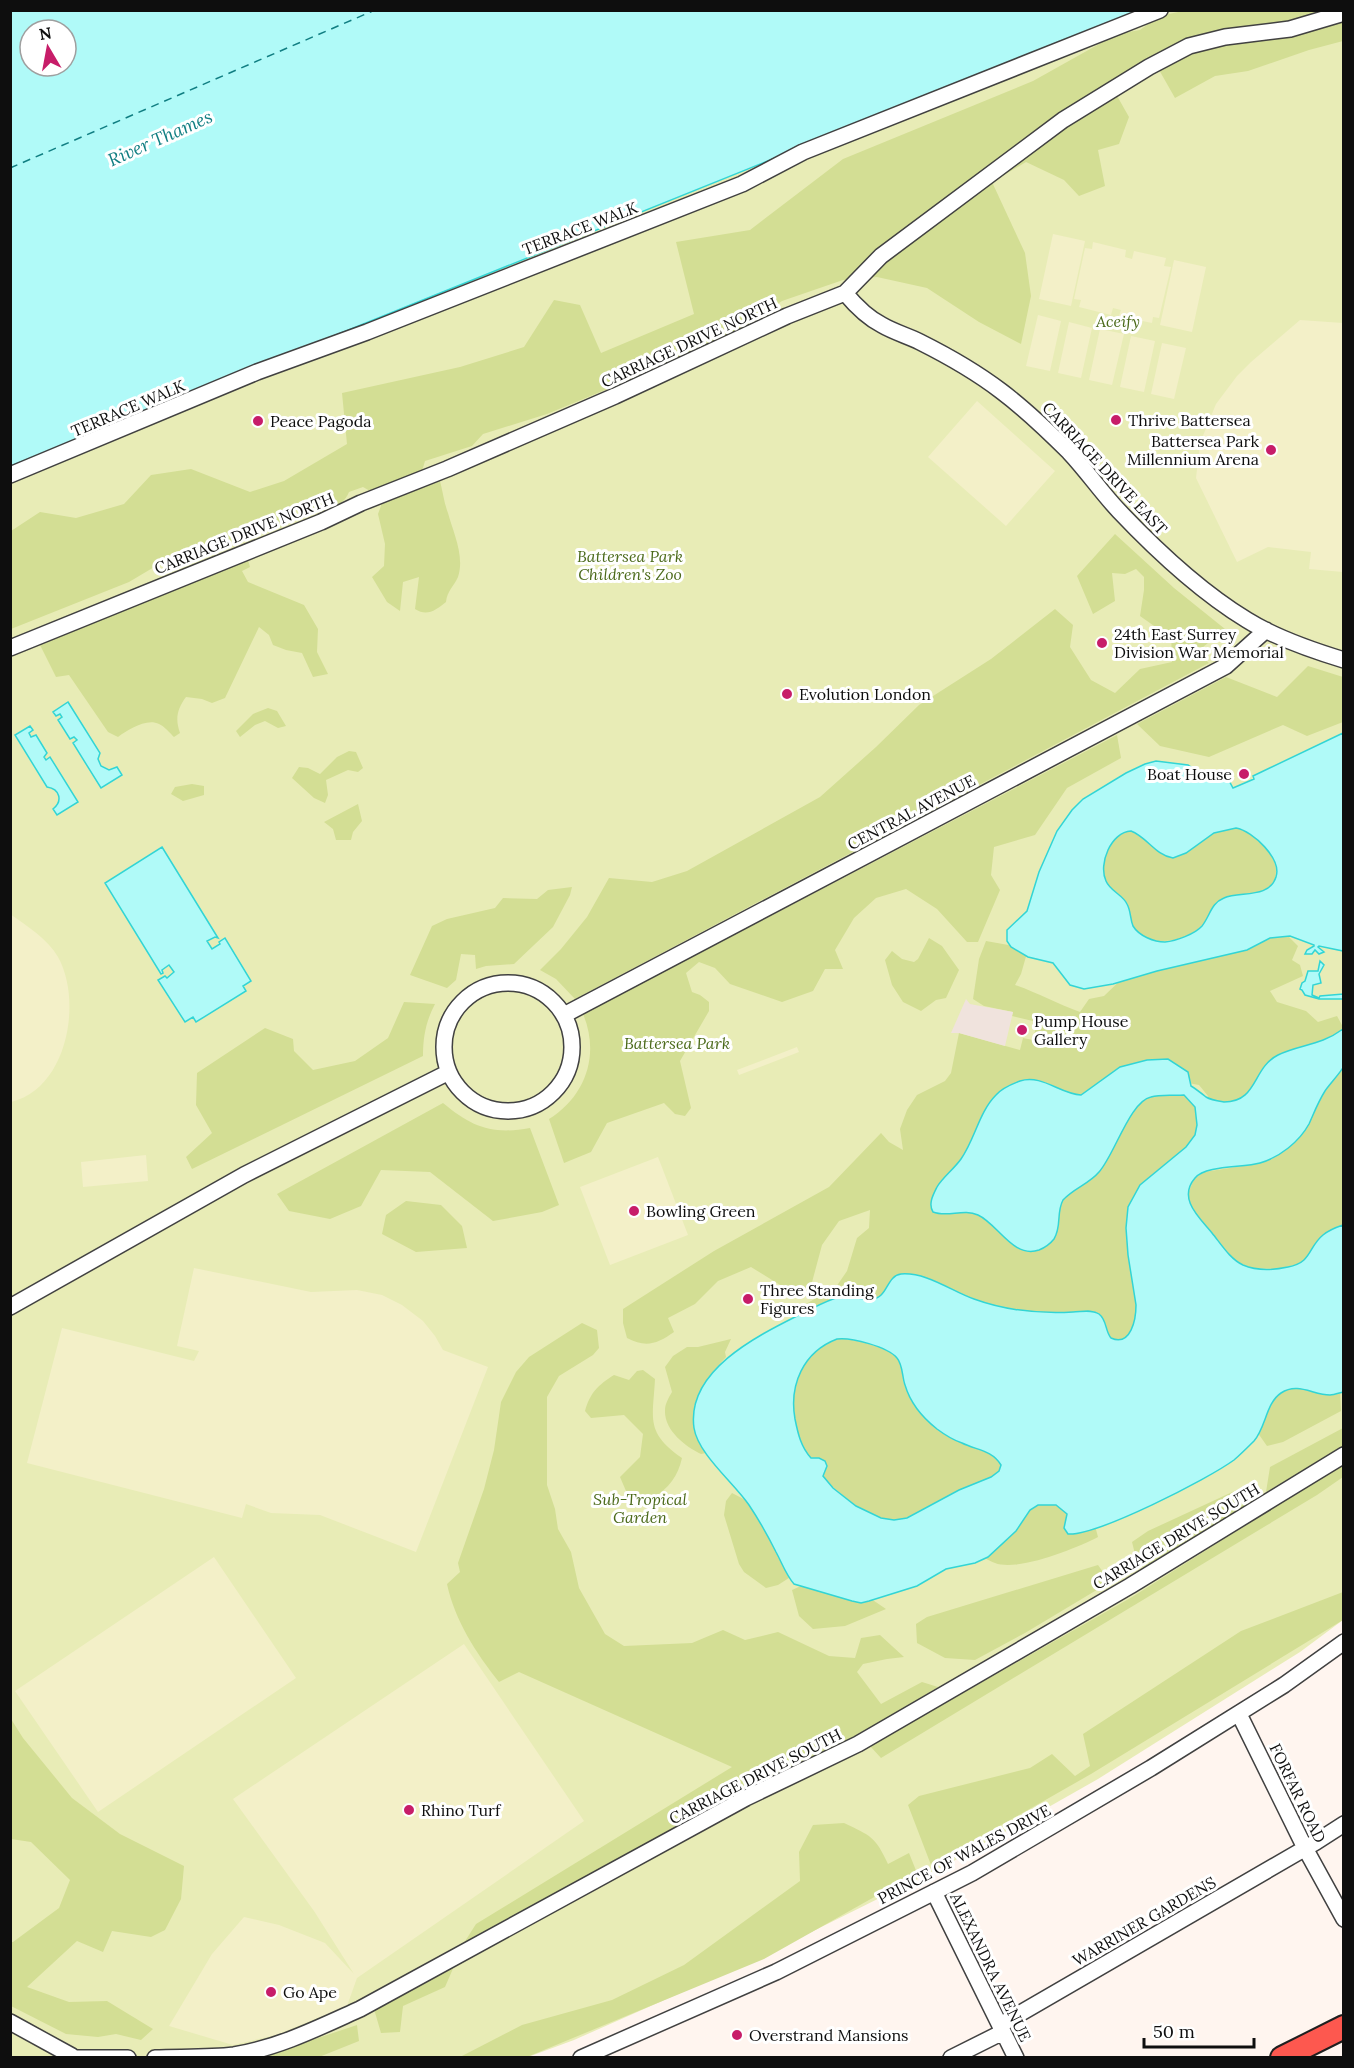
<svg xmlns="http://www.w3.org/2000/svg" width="1354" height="2068" font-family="Lora,serif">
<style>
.green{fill:#e8ecb6}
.forest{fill:#d3de94}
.pitch{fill:#f3f0c8}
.plaza{fill:#f0e3dd}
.water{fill:#b0faf8;stroke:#32d5d5;stroke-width:1.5;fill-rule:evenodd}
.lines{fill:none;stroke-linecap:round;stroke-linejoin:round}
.ferry{stroke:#107e82;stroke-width:1.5;stroke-dasharray:8 6;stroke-linecap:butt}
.minor-casing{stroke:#414141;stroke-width:18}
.highway-casing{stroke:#1f1f1f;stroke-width:26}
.minor{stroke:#fff;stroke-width:15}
.highway{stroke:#fd584f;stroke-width:22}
.poi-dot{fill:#c71d69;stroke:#fff;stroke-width:2}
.labels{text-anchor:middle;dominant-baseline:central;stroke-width:6;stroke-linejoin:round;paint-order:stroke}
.street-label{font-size:16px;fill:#0e0e0e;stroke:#fff}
.park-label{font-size:16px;font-style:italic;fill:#4b6a1a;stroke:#fff}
.poi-label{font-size:16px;fill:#0e0e0e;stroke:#fff;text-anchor:start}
.water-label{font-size:18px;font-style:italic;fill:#107e82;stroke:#fff}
</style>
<rect width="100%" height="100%" fill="#fff5ef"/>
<path class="green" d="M1140,11H1343V1620L1300,1652L1098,1779L950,1863L757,1959L574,2040L528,2057H11V466Z"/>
<path class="forest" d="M1188,10L1343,11V41L1309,50L1248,71L1215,76L1175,98L1154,61L1112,87L1129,117L1119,144L1098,150L1105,186L1079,196L1064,180L1026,162L992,182L1025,253L1031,296L1021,344L979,322L927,288L877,277L843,280L782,301L706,352L663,366L547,414L483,434L472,446L425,461L422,471L394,486L370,491L363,487L349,492C344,504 335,508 323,502L321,510L306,515L299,508L290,514L280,529H258L223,544L166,560L129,582L11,629V531L40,512L76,518L124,504L151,475L191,469L250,492L284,481L347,444L342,393L460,367L524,347L554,300L580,305L601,353L694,314L676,242L750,230L843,159L1033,81L1117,34L1140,30L1159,16Z
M440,481C443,492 444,503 448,513C453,532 465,556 458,577C454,586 447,591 446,602C436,610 427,617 415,609L419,577L403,582L400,611L387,602L372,577L384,566L385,544L378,514L382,503Z
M1115,534L1174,588L1225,629L1197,652L1209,663L575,999L556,979L540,970L561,949L587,917L609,878L652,882L687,871L820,797L876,747L919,705L991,659L1055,609L1073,625L1070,647L1091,680L1115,693L1140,669L1172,662L1171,631L1157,628L1140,616L1144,590V577L1136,569L1125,574L1112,573L1115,601L1093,614L1077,576Z
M248,560L250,567L242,571L248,582L304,605L318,629L317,652L328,674L313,677L302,653L286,650L273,645L269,635L259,627L225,698L212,703L202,699L186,697C177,709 175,719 180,733L174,737C170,733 164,726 159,724C146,718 128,730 118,737L108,732L69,675L56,677L39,643Z
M1308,666L1343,677V722L1307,736L1283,725L1209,757L1160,746L1137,724L1226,677L1277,697Z
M268,708L277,711L286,726L278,728L265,721L255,725L240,737L236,731L253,714Z
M1117,735L1121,758L1067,788L1035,835L994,847L991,875L1000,890L978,942H967L937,909L906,889L876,898L854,918L835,950L843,969H825L813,991L782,1002L730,984L715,968L699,962L686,973L692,992L700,995L709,1002V1011L680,1061L691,1108L685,1116L675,1114L664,1103L607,1123L591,1152L564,1163L549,1119C586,1096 600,1054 583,1014Z
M349,751L356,752L363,768L358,772L348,770L326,780L328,795L325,803L314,798L292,778L299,767L308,768L320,774L337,757Z
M192,784L204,786V795L183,801L171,794L175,787Z
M358,804L362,821L353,832L351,840H336L333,829L324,822Z
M1237,828C1259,832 1293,871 1266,889C1255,896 1241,894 1229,896C1219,906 1211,917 1201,926C1185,942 1149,949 1134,928C1130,922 1131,912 1128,906C1124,896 1111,892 1106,882C1097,865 1111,832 1131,831L1146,840L1186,853L1214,833Z
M572,887L570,895L553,927L514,964L486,966L476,969L475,955L461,954L456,980L447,988L410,975L432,926L447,919L495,908L503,898L537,899L548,890Z
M1283,931L1298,946L1292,960L1300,965L1303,976L1270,991L1277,1002L1306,1011L1318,1022L1337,1016L1343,1027V1033L1245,1101L1211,1105L1208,1096L1199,1085L1188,1083L1169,1062L1053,1202L1145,1094L1186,1092L1202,1118L1129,1344L869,1306L801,1321L795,1310L836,1287L847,1271L857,1238L869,1228L870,1210L839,1221L822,1245L811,1286L793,1293L751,1267L718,1281L695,1304L668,1318L674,1332C657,1344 646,1348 627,1338L623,1323V1309L714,1251L829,1187L881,1133L889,1142L903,1150L900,1129L907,1110L917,1095L945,1081L951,1073L959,1033L1020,1050L1023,1038L1033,1040L1037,1022L1012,1016L1013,1012L984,1006L973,999L979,959L986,941L1014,946L1027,953L1021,974L1015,985C1038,993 1057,1004 1080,1012L1089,999L1104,996L1128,973Z
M929,938L942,946L959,970L946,998L936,1000L921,1011L903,1002L892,985L885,960L892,951L902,959L914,962L918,959Z
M404,1002L435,1004C426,1021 423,1037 423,1056L192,1169L186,1157L212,1133L196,1105L197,1073L265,1028L293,1039L294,1051L313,1070L355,1061L388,1038Z
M1343,1066V1225L1324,1234L1307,1259L1298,1264L1277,1269L1252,1268L1242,1264L1231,1257L1198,1219L1191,1207L1188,1194L1194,1179L1204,1172L1249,1165L1272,1159L1304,1132L1322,1096Z
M443,1103C472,1127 492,1135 530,1128L559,1205L542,1212L493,1221L430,1172L381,1170L361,1206L330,1219L289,1211L277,1194Z
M406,1201L441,1205L462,1226L467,1248L416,1252L382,1234L386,1215Z
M582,1323L597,1330L599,1348L593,1355L559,1376L547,1397V1485L555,1509L558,1529L571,1552L579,1588L605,1634L624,1646L692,1643L723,1630L745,1640L778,1632L829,1656L855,1658L861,1638L880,1635L904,1657L887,1659L863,1664L857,1672L881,1704L922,1682L938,1687L862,1734L724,1804L519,1913L462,1946L476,1924L732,1767L519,1672L499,1682C476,1653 455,1621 447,1584L460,1572L458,1563L484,1489L494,1450L501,1402L516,1372L529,1357Z
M842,1338C856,1341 889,1346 898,1359C902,1365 902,1374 903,1381C908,1400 922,1418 938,1429C945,1435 953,1440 962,1443C976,1450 992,1450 1001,1465L999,1471L991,1477L959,1490L907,1518L894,1520L881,1518L856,1506L833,1487L823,1476L827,1466L820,1458L809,1457C788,1425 787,1382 814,1353C821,1345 831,1339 842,1338Z
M731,1339L725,1352L726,1357C698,1387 680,1414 706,1453L701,1454C685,1446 664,1430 665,1410C665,1404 669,1397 672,1392L665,1367L673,1356L687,1347H698Z
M643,1370L655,1379C653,1419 645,1432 682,1458C678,1476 669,1488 653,1498L626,1491L620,1477L640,1457L643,1434L624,1415L591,1418L585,1411C590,1393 598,1385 614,1375L629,1380L637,1371Z
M1281,1387L1340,1389L1341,1411L1283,1442L1267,1446L1255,1429Z
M1343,1428V1447L1266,1492L1270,1467Z
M1343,1464V1477L1317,1495L881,1758L870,1746L1132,1597Z
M1241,1488L1253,1496L1242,1508L1145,1569L1137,1562L1132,1542L1148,1531Z
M732,1493L759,1507L803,1569L778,1585L766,1588L744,1572L739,1564L724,1515L726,1501Z
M1038,1493L1093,1518L1098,1537C1077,1548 1018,1572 995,1563C988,1561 982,1555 975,1551Z
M1098,1565L1110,1582L1025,1633L975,1660L945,1658L917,1643L916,1624L927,1617Z
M812,1581L858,1590L886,1609L845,1626L813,1629L799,1616L792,1590Z
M1343,1592V1620L1091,1774L931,1865L908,1805L919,1796L1030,1768L1052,1754L1075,1776L1090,1766L1083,1734L1241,1631Z
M11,1719L23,1738L72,1798L120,1834L184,1866L181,1899L165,1930L151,1937L112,1931L103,1952L77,1941L27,1987L69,2002L107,2001L153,2029L141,2040L116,2034L98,2037L66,2034L11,2006V1942H13L59,1908L70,1880L31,1842L11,1839Z
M844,1823C871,1836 875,1836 888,1864L909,1853L917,1873L764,1959L527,2057H460L522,2025L612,2000L684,1965L800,1881L799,1852L813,1825Z
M455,1964L445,1987L403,2006L400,2032L381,2033L374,2009Z
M357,2025L359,2041L319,2057H261Z"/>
<path class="pitch" d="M1053,234L1085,241L1071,306L1039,299Z
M1093,242L1126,250L1125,257L1132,259L1134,251L1166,258L1164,266L1171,267L1159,318L1153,317L1152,323L1119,316L1121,310L1113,308L1111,315L1079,307L1081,300L1074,299L1085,248L1092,249Z
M1174,260L1206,267L1192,332L1160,325Z
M1038,315L1061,321L1050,371L1026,366Z
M1300,320L1343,323V572L1309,569L1311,552L1268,547L1237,562L1196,478L1200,443L1216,404L1237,376L1251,362Z
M1069,322L1092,328L1081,378L1058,373Z
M1100,329L1124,334L1112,385L1089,380Z
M1131,336L1155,341L1144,392L1120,387Z
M1162,343L1186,348L1174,399L1151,394Z
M977,401L1055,471L1006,526L928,457Z
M10,914C27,926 48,939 58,957C83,1002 67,1089 11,1102Z
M797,1047L799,1052L739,1075L737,1070Z
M146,1155L148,1181L83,1187L81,1162Z
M658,1157L688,1235L610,1265L580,1187Z
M194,1268L311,1292L357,1290L382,1295L402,1305L423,1321L435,1336L443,1350L488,1367L416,1552L320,1515L271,1513L246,1504L242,1518L27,1463L62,1328L194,1361L199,1351L177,1346Z
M214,1557L296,1678L98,1812L15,1691Z
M464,1644L584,1821L357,1978L347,2006L276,2035L233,2045L169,2026L212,1954L244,1917L279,1925L325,1943L354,1974L314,1911L233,1799Z"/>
<path class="plaza" d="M966,999L970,1004L975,1005L1013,1012L1005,1046L959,1033H951Z"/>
<path class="water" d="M11,11H1140L11,466ZM30,30H66V66H30Z
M68,702L100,753L98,759L101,766L109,770L117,767L122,775L101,788L73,743L77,740L74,737L70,739L58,720L62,717L60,714L56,716L53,712Z
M30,726L33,730L29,733L31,737L36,735L47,753L44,757L46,760L50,757L78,802L57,815L53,809C63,801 60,789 47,787L15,735Z
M1343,733V951L1319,946L1318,947L1324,952L1319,954L1315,950L1312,954H1305L1307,950L1314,946V945L1290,936L1270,938L1247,950L1157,971L1113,984L1084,989L1070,985L1053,963L1028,957L1011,947L1007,941V930L1027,911L1039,872L1057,831L1072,810L1083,799L1126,773L1145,764L1156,761L1188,765L1201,774L1227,777L1233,788L1254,779L1253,776ZM1236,828C1253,831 1282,859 1276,877C1269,899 1240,891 1224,898C1211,903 1210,916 1202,926C1195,934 1176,941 1165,942C1154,942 1139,936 1133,926C1130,919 1131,911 1127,904C1123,895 1110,891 1106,881C1098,864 1111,832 1131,831C1147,837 1155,855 1173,858L1186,853L1214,833Z
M162,847L218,938L215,937L207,941L212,949L220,944L219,942L225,938L251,981L243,986L246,991L196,1022L193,1017L185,1022L158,980L165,976L167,978L174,972L169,965L162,970L163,973L161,974L105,883Z
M1320,961L1324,965L1319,974L1321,983L1313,985L1312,995L1319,998L1320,996L1343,994V999H1319L1305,995L1302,990L1300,989L1302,983L1305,981L1308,971H1318Z
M1343,1029C1344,1038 1346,1058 1344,1066C1341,1072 1329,1085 1325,1091C1318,1102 1314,1113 1309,1124C1299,1142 1280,1157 1260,1163C1243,1168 1206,1165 1195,1178C1177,1199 1200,1218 1212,1233C1221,1244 1230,1259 1243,1265C1257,1271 1274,1270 1288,1267C1312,1263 1308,1247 1323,1235C1329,1230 1337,1227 1343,1225V1392C1339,1393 1334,1395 1330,1395C1313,1395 1298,1382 1281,1393C1266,1403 1266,1427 1254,1441C1248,1447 1241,1454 1234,1460C1208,1479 1097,1536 1068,1534L1064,1528L1067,1514L1056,1505H1038L1030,1510L1016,1531L988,1557L975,1563L946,1569L917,1586L869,1601L861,1603L852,1601L794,1584C786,1575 782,1563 776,1552C768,1536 759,1520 749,1505C734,1483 698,1454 694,1428C686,1371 757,1336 799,1315C812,1309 826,1300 840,1297C851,1296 862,1300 872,1299C888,1298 886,1276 901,1274C927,1272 951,1291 974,1299C1007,1311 1038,1314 1073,1312C1081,1312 1092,1309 1099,1314C1107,1320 1105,1331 1111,1338C1131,1347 1136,1319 1136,1305L1128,1255L1126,1228L1128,1207L1140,1185L1186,1147L1195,1135L1197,1125L1195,1107L1184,1095C1174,1096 1161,1094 1151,1097C1130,1101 1114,1156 1099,1172C1089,1184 1074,1188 1063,1200C1056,1213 1062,1226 1054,1239C1050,1244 1044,1248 1039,1250C1013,1259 998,1224 978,1215C963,1208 948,1218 933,1212C928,1204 933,1195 937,1187C942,1178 954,1169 961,1159C975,1139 979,1112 996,1095C1002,1088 1012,1084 1020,1081C1042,1074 1060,1094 1081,1095L1120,1067L1147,1060L1168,1059L1188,1072L1191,1086C1196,1089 1201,1093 1206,1097C1211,1100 1218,1101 1224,1102C1258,1102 1252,1068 1278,1055C1301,1044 1320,1046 1343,1029ZM837,1339C851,1337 888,1347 897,1358C903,1365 902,1377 905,1385C910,1402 923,1418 937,1429C945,1435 953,1440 962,1443C976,1450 992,1450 1001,1465L999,1471L991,1477L959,1490L907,1518L894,1520L881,1518L856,1506L833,1488L823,1476L827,1466L825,1461L819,1458H811C801,1447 798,1434 795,1419C789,1385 803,1352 837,1339Z"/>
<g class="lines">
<path class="ferry" d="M10,168L375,10"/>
<g class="minor-casing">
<path id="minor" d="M845,293C855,305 868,318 882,325C894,332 908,336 920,342C948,356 976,372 1001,391C1025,409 1048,431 1069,452C1087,471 1101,492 1119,511C1156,550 1201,592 1247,620C1276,638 1311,650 1344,660
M10,475L257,372L367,332L742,184L803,152L1160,10
M10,648L321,522L361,503L447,469L615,396L787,316L845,293L881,256L1063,120L1149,67L1189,46L1225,37L1290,29L1344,13
M444 1047a64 64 0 1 1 128 0a64 64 0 1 1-128 0Z
M564,1015L1226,666L1266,630
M10,1307L244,1175L449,1072
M1239,1714L1305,1848L1344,1919
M934,1892L1016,2058
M10,2022L72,2056
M1000,2025L1316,1842L1344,1824
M67,2058H128
M155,2058C181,2057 209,2058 234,2055C278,2048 320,2027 360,2009L746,1798L858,1744L1130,1586L1344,1455
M581,2058L776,1972L972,1873L1151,1768L1284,1685L1344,1642
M951,2058L1003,2032"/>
</g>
<g class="highway-casing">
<path id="highway" d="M1282,2058L1344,2027"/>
</g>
<use href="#minor" class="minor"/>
<use href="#highway" class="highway"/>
</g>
<g class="poi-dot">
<circle cx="1116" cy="420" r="6"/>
<circle cx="258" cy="421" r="6"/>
<circle cx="1271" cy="450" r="6"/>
<circle cx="1102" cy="643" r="6"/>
<circle cx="787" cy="694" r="6"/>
<circle cx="1244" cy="774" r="6"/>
<circle cx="1022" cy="1030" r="6"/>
<circle cx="634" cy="1211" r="6"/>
<circle cx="748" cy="1299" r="6"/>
<circle cx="409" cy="1810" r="6"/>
<circle cx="271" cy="1992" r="6"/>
<circle cx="737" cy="2035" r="6"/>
</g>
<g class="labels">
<g class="street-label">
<text transform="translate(580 228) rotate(-21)">TERRACE WALK</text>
<text transform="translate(689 342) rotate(-25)">CARRIAGE DRIVE NORTH</text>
<text transform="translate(128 408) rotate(-23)">TERRACE WALK</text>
<text transform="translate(1105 468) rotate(47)">CARRIAGE DRIVE EAST</text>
<text transform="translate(244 533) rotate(-22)">CARRIAGE DRIVE NORTH</text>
<text transform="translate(911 812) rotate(-28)">CENTRAL AVENUE</text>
<text transform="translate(1176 1536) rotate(-31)">CARRIAGE DRIVE SOUTH</text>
<text transform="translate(755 1776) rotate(-27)">CARRIAGE DRIVE SOUTH</text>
<text transform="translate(1298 1793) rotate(64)">FORFAR ROAD</text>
<text transform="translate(964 1854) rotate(-28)">PRINCE OF WALES DRIVE</text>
<text transform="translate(1144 1921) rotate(-30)">WARRINER GARDENS</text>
<text transform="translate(991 1967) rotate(64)">ALEXANDRA AVENUE</text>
</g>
<g class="park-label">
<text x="1118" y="321">Aceify</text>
<text x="630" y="556">Battersea Park<tspan x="630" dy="18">Children's Zoo</tspan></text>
<text x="677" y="1043">Battersea Park</text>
<text x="640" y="1499">Sub-Tropical<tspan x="640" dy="18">Garden</tspan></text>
</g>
<g class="poi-label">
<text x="1128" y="420">Thrive Battersea</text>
<text x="270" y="421">Peace Pagoda</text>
<text x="1259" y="441" text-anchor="end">Battersea Park<tspan x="1259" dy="18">Millennium Arena</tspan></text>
<text x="1114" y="634">24th East Surrey<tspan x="1114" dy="18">Division War Memorial</tspan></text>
<text x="799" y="694">Evolution London</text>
<text x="1232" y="774" text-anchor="end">Boat House</text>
<text x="1034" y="1021">Pump House<tspan x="1034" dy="18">Gallery</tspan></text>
<text x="646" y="1211">Bowling Green</text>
<text x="760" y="1290">Three Standing<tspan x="760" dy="18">Figures</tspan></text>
<text x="421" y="1810">Rhino Turf</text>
<text x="283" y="1992">Go Ape</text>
<text x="749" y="2035">Overstrand Mansions</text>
</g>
<g class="water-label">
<text transform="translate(160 138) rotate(-24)">River Thames</text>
</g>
</g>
<rect width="1354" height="2068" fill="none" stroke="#0e0e0e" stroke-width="24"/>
<g transform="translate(48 48) rotate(350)"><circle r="28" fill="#ffffff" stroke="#9f9f9f" stroke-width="1.5"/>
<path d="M0-4.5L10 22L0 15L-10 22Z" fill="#c71d69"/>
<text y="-9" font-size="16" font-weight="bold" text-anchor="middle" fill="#0e0e0e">N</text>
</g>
<path d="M1144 2038v9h110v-9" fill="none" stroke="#0e0e0e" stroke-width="3"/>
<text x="1153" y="2038" font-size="18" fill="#0e0e0e" stroke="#ffffff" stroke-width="4.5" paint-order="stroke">50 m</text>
</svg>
